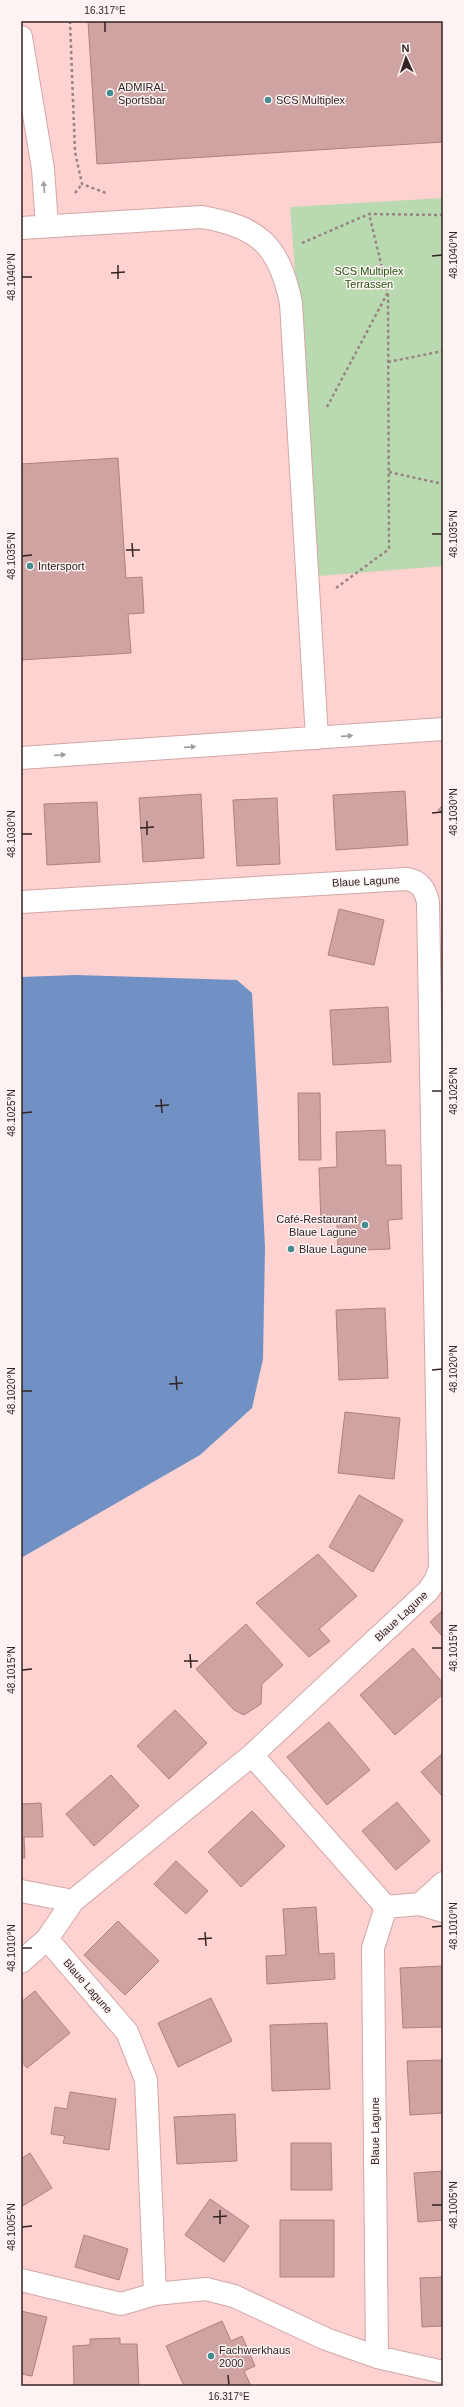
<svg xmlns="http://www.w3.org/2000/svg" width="464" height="2407" font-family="Arial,sans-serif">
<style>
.built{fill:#fdd2d1}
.green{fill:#b9d9b1}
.water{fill:#7190c3}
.building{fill:#cea3a2;stroke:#ac8382}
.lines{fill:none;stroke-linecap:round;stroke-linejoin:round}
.minor-casing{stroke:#d2a7a6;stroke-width:24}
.path{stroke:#998383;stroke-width:2.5;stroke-dasharray:3 3;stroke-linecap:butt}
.minor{stroke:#fff;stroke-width:22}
.oneway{fill:#a39c9c}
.ticks{fill:none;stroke:#332323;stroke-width:1.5}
.poi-dot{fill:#448c8f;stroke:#fdf3f3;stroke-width:1.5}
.labels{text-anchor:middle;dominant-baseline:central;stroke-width:3;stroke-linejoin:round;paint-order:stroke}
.poi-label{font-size:11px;fill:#332323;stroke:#fdf3f3;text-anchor:start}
.park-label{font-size:11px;fill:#215712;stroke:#fdf3f3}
.street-label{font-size:11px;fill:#332323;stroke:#fdf3f3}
.neatline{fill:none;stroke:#332323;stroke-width:1.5}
.ticks-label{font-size:10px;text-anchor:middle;fill:#332323}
</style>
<rect width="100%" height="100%" fill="#fde1e0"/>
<path class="built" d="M21,21H443V2386H21Z"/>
<path class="green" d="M443,198V566L319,576L290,207Z"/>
<path class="water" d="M76,975L237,980L252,993L265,1247L263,1359L252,1408L200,1455L21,1558V977Z"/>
<path class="building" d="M88,21H443V142L97,164Z
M118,458L126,578L142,577L144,613L128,614L131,653L21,660V464Z
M405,791L408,845L336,850L333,795Z
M201,794L204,858L143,862L139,798Z
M277,798L280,864L237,866L233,800Z
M97,802L100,862L47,865L44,804Z
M443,805V815L438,810Z
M339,909L384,920L374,965L328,955Z
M388,1007L391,1062L333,1065L330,1010Z
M298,1093H320L321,1160H299Z
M385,1130L386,1165H401L402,1219L388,1220L390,1249L338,1251L337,1221L321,1222L319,1168L337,1167L336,1132Z
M385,1308L388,1378L339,1380L336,1310Z
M345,1412L400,1418L394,1479L338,1473Z
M359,1495L403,1520L373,1572L329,1547Z
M318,1554L357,1596L319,1629L330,1641L309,1657L256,1603Z
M443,1610V1637L430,1622Z
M246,1624L283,1665L262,1684L261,1704L244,1715L234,1710L196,1669Z
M413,1648L443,1683V1694L395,1735L360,1695Z
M175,1710L207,1743L169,1779L137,1746Z
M329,1722L370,1770L327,1805L287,1757Z
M443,1753V1797L421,1772Z
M111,1775L139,1806L94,1846L66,1814Z
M397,1802L430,1841L396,1870L362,1831Z
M41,1803L43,1837H24L25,1858H21V1804Z
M252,1811L285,1846L241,1887L208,1852Z
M176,1861L208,1891L186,1914L154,1884Z
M316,1907L319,1954L334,1953L335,1979L267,1984L266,1956L286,1955L283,1909Z
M118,1921L159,1961L125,1995L84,1955Z
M443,1966V2027L403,2028L400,1968Z
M35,1991L70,2033L27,2068L21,2061V2002Z
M211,1998L232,2041L178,2067L158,2023Z
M327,2023L330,2089L272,2091L270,2025Z
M443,2060V2113L410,2115L407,2061Z
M70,2092L116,2099L109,2150L63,2143L65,2136L51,2134L55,2107L67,2109Z
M235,2114L237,2161L177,2164L174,2117Z
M291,2143H331L332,2190H291Z
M30,2153L52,2188L21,2207V2159Z
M443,2171V2220L418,2222L414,2173Z
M210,2199L249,2226L224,2262L185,2235Z
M280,2220H334V2277H280Z
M84,2235L128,2249L119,2280L75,2267Z
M443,2277V2326L422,2327L420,2278Z
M21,2311L47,2317L32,2376L21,2374Z
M222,2321L231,2341L242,2336L255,2366L244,2371L251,2386H184L166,2346Z
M120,2338V2344H137L139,2386H74L73,2346L90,2345V2339Z"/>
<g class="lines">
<g class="minor-casing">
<path id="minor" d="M21,37L43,169L47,226
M21,228L202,217C259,227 279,245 291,303L317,738
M21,758L443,729
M21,902L406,879C420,881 425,889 428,902L440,1569L435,1581L428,1591L252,1755L386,1907L373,1948L377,2357
M21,1891L73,1901
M420,1904L443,1883
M386,1907L420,1904L443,1911
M47,1939L127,2032L146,2080L155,2294
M21,1962L47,1939L73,1901L252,1755
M21,2280L121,2304L155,2294L206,2289L234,2296L326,2339L377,2357L443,2372"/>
</g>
<path class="path" d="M70,21L75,152L82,184L106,193
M75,193L82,184
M302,243L369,214L443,215
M388,362L443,351
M327,407L388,292L369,214
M389,472L443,484
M336,588L389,549L388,292"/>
<use href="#minor" class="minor"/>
</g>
<defs><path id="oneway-solid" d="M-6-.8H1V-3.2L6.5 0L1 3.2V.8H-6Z"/></defs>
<g class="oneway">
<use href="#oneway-solid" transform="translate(44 187) rotate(-95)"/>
<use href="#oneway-solid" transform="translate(347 736) rotate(-4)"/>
<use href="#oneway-solid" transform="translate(190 747) rotate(-4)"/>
<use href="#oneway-solid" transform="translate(60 755) rotate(-4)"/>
</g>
<path class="ticks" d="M105,22V32M432,256L442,255M118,265V279M111,273L125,272M22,277H32M432,534H442M132,543L133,557M126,550H140M22,556L32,555M432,813L442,812M147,821V835M140,828L154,827M22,834H32M432,1091H442M161,1099L162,1113M155,1106L169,1105M22,1113L32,1112M432,1370L442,1369M176,1376L177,1390M169,1384L183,1383M22,1391H32M432,1648H442M190,1654L191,1668M184,1661H198M22,1670L32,1669M432,1927L442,1926M205,1932L206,1946M198,1939L212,1938M22,1948H32M432,2205H442M220,2210V2224M213,2217L227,2216M22,2227L32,2226M228,2375L229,2385"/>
<g class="poi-dot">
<circle cx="110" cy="93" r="4"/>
<circle cx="268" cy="100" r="4"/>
<circle cx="30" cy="566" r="4"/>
<circle cx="365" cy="1225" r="4"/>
<circle cx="291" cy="1249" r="4"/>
<circle cx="211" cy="2356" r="4"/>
</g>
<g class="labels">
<g class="poi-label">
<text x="118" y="87">ADMIRAL<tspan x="118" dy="13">Sportsbar</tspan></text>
<text x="276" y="100">SCS Multiplex</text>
<text x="38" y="566">Intersport</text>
<text x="357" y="1219" text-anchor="end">Café-Restaurant<tspan x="357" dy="13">Blaue Lagune</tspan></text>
<text x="299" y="1249">Blaue Lagune</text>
<text x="219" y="2350">Fachwerkhaus<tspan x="219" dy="13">2000</tspan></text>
</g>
<g class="park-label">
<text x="369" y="271">SCS Multiplex<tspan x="369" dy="13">Terrassen</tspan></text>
</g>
<g class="street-label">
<text transform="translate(366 881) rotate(-3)">Blaue Lagune</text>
<text transform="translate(401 1616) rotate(-43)">Blaue Lagune</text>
<text transform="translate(88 1986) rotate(49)">Blaue Lagune</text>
<text transform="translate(375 2131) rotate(-90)">Blaue Lagune</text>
</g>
</g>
<rect width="464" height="2407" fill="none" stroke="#fdf3f3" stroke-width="44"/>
<g transform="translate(406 58) rotate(357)" stroke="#fdf3f3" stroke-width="3" paint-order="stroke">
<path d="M0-3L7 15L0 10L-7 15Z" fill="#332323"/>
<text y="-6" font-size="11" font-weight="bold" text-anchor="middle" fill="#332323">N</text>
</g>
<rect x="22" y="22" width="420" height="2363" class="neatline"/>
<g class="ticks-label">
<text x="105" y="14">16.317°E</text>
<text transform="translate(453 255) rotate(-90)" y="4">48.1040°N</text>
<text transform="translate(11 277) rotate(-90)" y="4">48.1040°N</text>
<text transform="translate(453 534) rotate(-90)" y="4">48.1035°N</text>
<text transform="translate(11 556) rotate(-90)" y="4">48.1035°N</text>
<text transform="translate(453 812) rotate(-90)" y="4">48.1030°N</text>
<text transform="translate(11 834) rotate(-90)" y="4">48.1030°N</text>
<text transform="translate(453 1091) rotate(-90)" y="4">48.1025°N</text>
<text transform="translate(11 1113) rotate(-90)" y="4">48.1025°N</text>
<text transform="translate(453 1369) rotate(-90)" y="4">48.1020°N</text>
<text transform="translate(11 1391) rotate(-90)" y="4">48.1020°N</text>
<text transform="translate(453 1648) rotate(-90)" y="4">48.1015°N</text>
<text transform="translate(11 1670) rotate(-90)" y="4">48.1015°N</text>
<text transform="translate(453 1926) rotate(-90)" y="4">48.1010°N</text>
<text transform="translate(11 1948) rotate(-90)" y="4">48.1010°N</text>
<text transform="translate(453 2205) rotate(-90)" y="4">48.1005°N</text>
<text transform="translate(11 2227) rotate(-90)" y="4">48.1005°N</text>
<text x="229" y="2400">16.317°E</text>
</g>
</svg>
